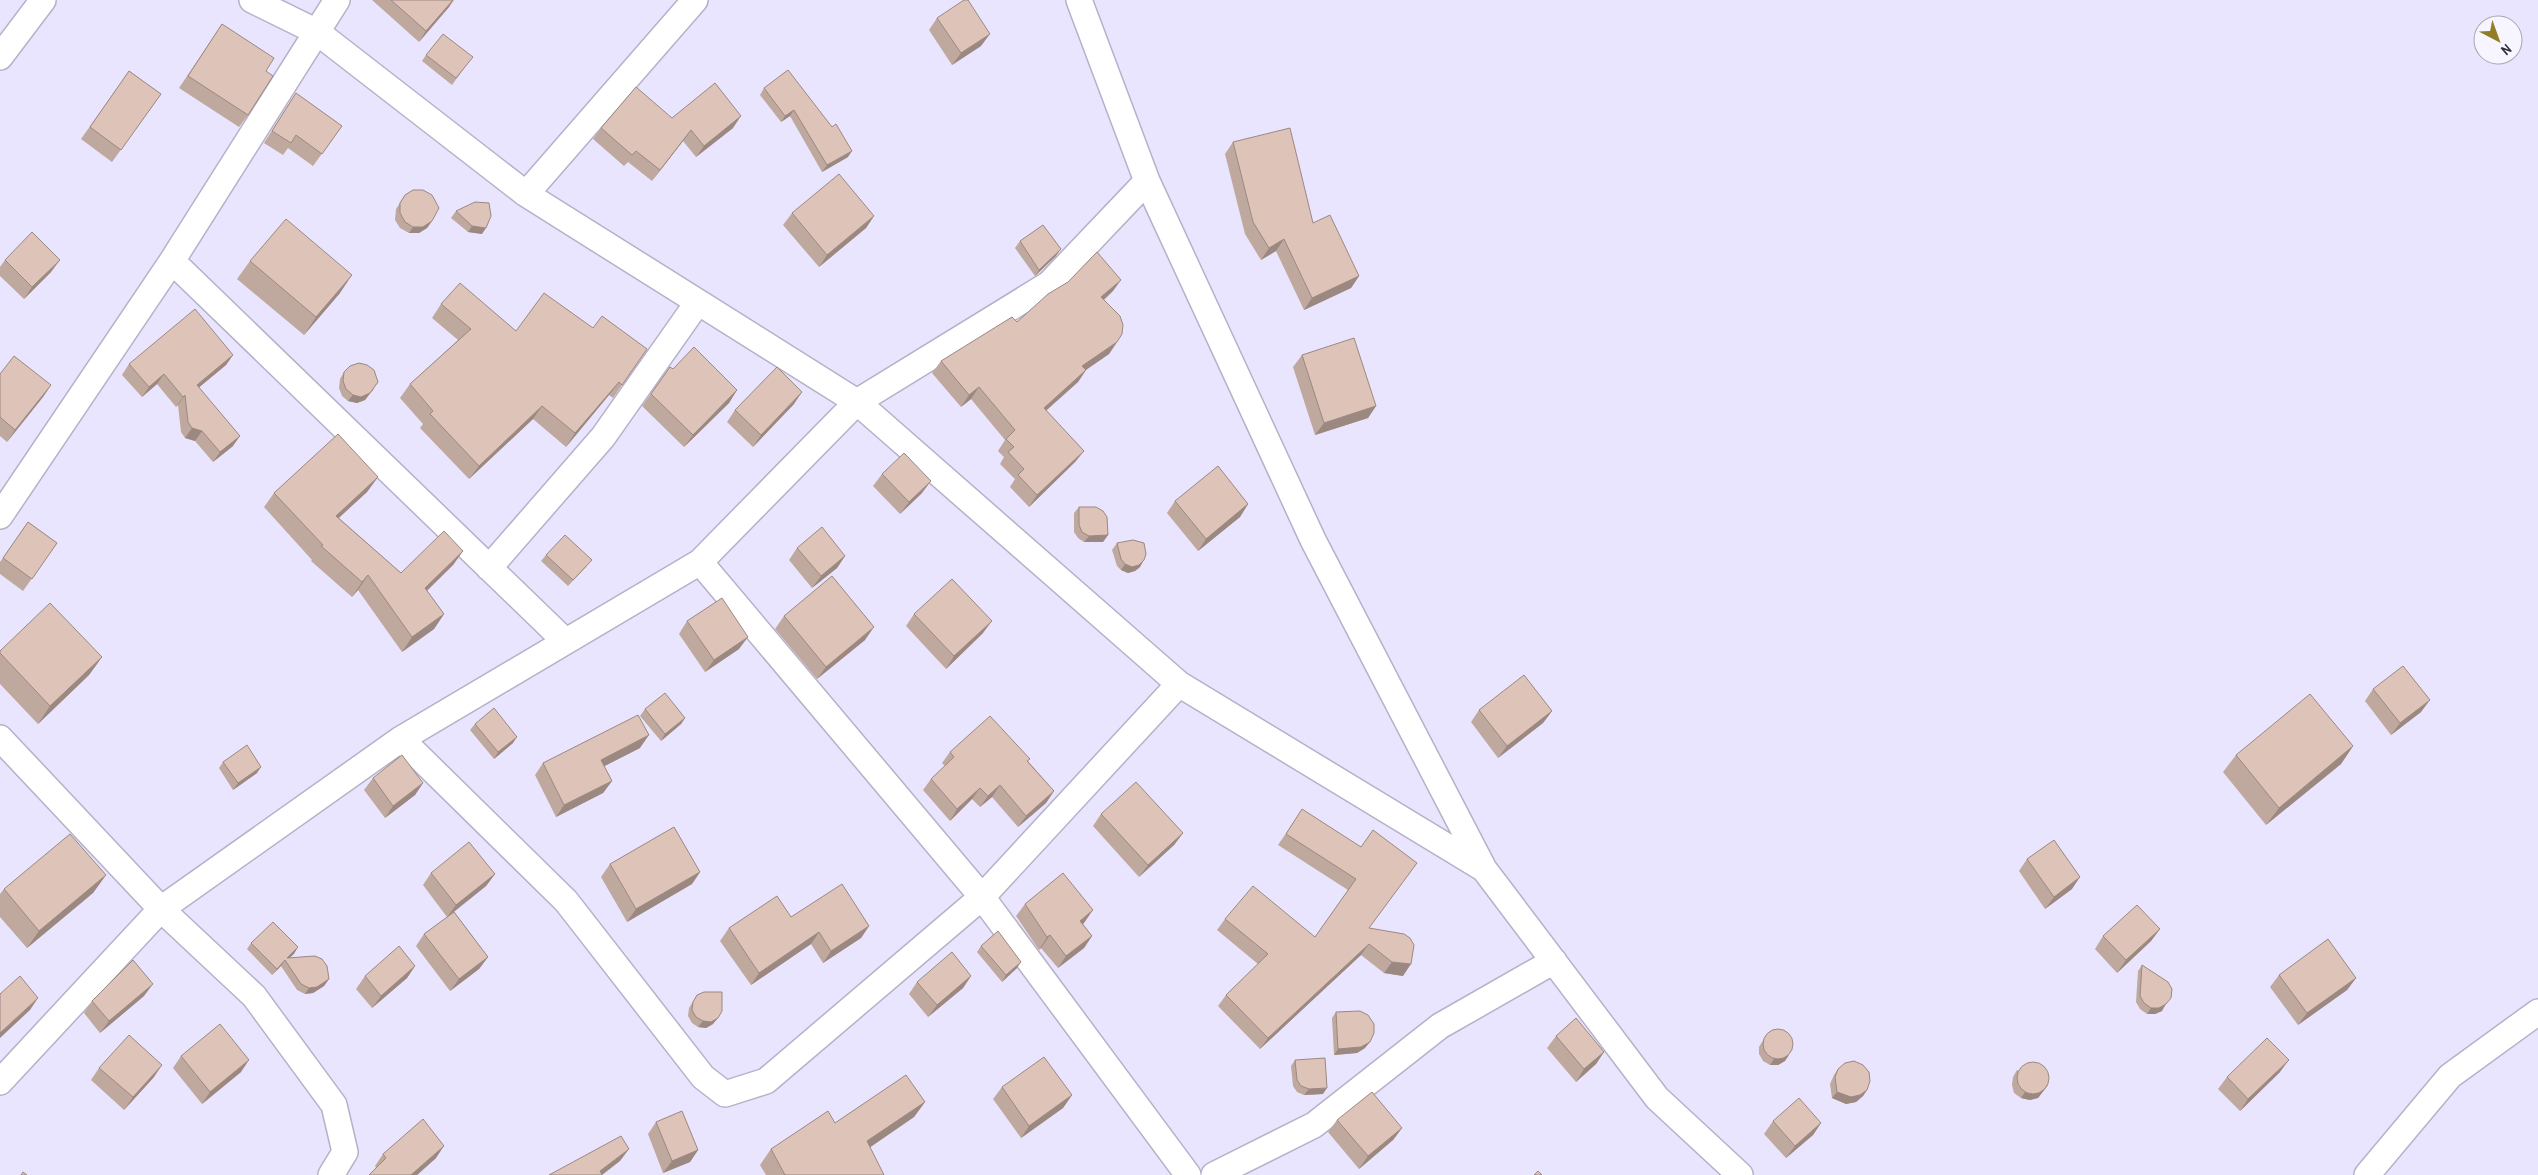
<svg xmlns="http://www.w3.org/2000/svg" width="2538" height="1175" font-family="'Archivo Narrow',sans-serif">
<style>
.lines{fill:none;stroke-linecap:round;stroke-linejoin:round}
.minor-casing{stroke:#b5b1c8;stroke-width:28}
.minor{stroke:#fff;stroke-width:25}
.wall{fill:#bfa89e}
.shaded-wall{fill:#9b8881}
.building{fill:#dec3b8;stroke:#9b8881}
</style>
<rect width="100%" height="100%" fill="#eae5fe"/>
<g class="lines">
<g class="minor-casing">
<path id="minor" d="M252,0L317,32L526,194L857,402L1179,684L1484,869
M1079,0L1147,181L1313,540L1484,869L1657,1098L1740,1175
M0,57L43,0
M526,194L695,0
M172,261L565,641
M0,516L172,261L337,0
M700,562L982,897L1188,1175
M489,568L603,437L698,302
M0,738L161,909L254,996L334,1105L345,1152L331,1175
M401,739L566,901L703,1077L725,1094L766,1081L982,897L1179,684
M0,1082L161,909L401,739L700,562L857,402L1049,284L1147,181
M1214,1175L1314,1125L1440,1026L1554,961
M2367,1175L2450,1076L2538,1012"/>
</g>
<use href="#minor" class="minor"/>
</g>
<path class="wall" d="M372,0H454L449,7L419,42Z
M937,18L981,46L952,65L929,30Z
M222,24L266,71L248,115L239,127L179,88Z
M426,55L468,63L452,85L422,61Z
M129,71L161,94L112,162L81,139Z
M764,88L832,127L848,157L822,172L790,116L781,122L760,95Z
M296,93L342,126L313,166L288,148L283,155L264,143Z
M672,118L733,128L696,157L683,141L652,181L628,162L624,166L593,139L601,128Z
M1233,142L1313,223L1359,276L1351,288L1304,310L1276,251L1261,260L1245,234L1225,154Z
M405,195L432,221L427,228L419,233H409L400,228L395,220L396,209Z
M456,211L482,234L468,232L451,218Z
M792,213L874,216L866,228L819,267L783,225Z
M1020,241L1056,256L1035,276L1015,248Z
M5,260L51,272L24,299L0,276V267Z
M250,261L340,293L304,335L237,279Z
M1113,291L1104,300L1117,342L1109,354L1086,370L1078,382L1046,411L1084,451L1075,462L1029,507L1010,487L1015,479L1000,464L1004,457L998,451L1005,440L971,399L961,407L932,373L941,361L1017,322Z
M441,304L516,331L593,328L647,349L613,398L609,395L566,447L533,419L469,479L420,428L423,424L400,398L410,384L458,340L432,318Z
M233,355L226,365L199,387L233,446L213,462L195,441L185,438L181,432L178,405L176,407L157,384L142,397L122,375L129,364Z
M1302,355L1376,406L1368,418L1315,435L1293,367Z
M670,367L673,369L737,390L729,403L684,447L642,406Z
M344,372L374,389L365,400L357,403L348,401L342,396L339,388L340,379Z
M0,374L51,385L43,397L7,442L0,436Z
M794,404L753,447L727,422L735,410Z
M882,474L922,493L900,514L873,486Z
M378,477L367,492L339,518L401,573L463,551L453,565L427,591L444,614L434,629L402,652L358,590L352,597L311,561L312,560L264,507L274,493Z
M1175,501L1248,504L1240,517L1198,551L1167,513Z
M1079,507L1108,535L1103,542H1084L1078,538L1074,532V513Z
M28,522L57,543L23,591L0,574V562Z
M1117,543L1140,567L1135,571L1128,573L1121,570L1117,566L1112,550Z
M797,548L845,556L837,568L812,588L789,560Z
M546,555L587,566L568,586L541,561Z
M914,614L983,633L946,669L906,626Z
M784,616L865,640L817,679L775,629Z
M687,621L739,649L705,672L679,634Z
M0,651L102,657L89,675L38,724L0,684Z
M2373,689L2421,712L2391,735L2365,701Z
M645,709L685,718L681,724L661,741L640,716Z
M1479,710L1552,711L1543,723L1498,758L1471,722Z
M475,724L513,743L494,759L470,730Z
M2353,746L2341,764L2266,825L2223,772L2236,755Z
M640,748L604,766L612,781L603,793L556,817L535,775L543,763Z
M950,752L1028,761L1054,791L1046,803L1018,827L992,797L980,807L972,799L950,821L923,790L931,779L945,766L942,763Z
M223,762L257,773L233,790L219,768Z
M373,778L423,783L415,795L385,818L364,790Z
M1101,814L1183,833L1174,845L1139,877L1093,826Z
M1295,820L1361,847L1370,928L1403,976L1384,973L1361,955L1260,1049L1218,1006L1226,995L1258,964L1217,930L1225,919L1315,937L1348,890L1278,845Z
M2027,859L2072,889L2045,909L2019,871Z
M610,864L700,872L692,884L627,922L601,877Z
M431,873L495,874L486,886L454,912L488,957L479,969L450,991L416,946L424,934L447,917L423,885Z
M106,875L93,893L27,948L0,917V894L4,889Z
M1025,904L1084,923L1083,924L1092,936L1084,948L1058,968L1041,948L1039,950L1016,916Z
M791,917L869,926L861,938L823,963L811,944L751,985L720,941L729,928Z
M2160,929L2151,941L2117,973L2095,949L2103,936Z
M251,943L298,947L289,958L329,979L324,986L313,993L305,994L297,990L281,966L272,975L247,949Z
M981,946L1017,968L1002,982L977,952Z
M2142,965L2162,1011L2155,1014H2147L2140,1009L2136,1002L2138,971Z
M415,966L407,978L372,1008L356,989L365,976Z
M2279,975L2356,978L2347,990L2298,1025L2270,987Z
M971,976L963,988L928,1017L909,994L917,982Z
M697,995L713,1024L706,1028L698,1027L692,1023L688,1016L689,1008Z
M144,996L100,1033L84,1013L92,1001Z
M1336,1012L1365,1048L1357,1053L1334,1055L1332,1018Z
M1767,1034L1785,1061L1778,1065H1770L1763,1061L1759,1054V1047Z
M1556,1036L1604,1052L1596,1064L1576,1082L1547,1048Z
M181,1056L241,1072L202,1104L173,1068Z
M1295,1060L1323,1094L1304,1095L1297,1092L1293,1086L1291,1066Z
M99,1068L154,1077L124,1110L91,1080Z
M1838,1069L1867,1090L1863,1096L1856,1102L1846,1104L1832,1098L1830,1084L1834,1075Z
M2017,1070L2048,1085L2038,1098L2030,1100L2021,1098L2014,1093L2012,1085L2013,1077Z
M2280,1072L2240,1111L2218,1089L2227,1077Z
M1002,1087L1072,1095L1063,1108L1021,1138L993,1099Z
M925,1102L914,1117L870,1147L884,1175H766L760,1165L771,1149L835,1123Z
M1337,1120L1402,1128L1393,1140L1359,1169L1328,1132Z
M1773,1121L1821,1123L1813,1135L1786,1158L1764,1134Z
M656,1122L698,1150L690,1162L663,1173L648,1134Z
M383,1154L436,1158L417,1175H369L376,1168L375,1166Z"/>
<path class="shaded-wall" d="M453,0L449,7L419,42L426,31Z
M990,34L981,46L952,65L961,53Z
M794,110L790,116L781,122L785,116Z
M741,116L733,128L696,157L704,146Z
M691,130L683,141L652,181L660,170Z
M852,151L848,157L822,172L827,165Z
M874,216L866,228L819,267L827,255Z
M432,221L427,228L419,233H409L413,227Z
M472,226L486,228L482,234L468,232Z
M1284,239L1276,251L1261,260L1269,248Z
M1061,249L1056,256L1035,276L1039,270Z
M60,260L51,272L24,299L32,287Z
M352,275L340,293L304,335L316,317Z
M1359,276L1351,288L1304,310L1312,298Z
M1121,280L1113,291L1093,309L1101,297Z
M1117,342L1109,354L1074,378L1082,366Z
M233,355L226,365L190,395L197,385Z
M1086,370L1078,382L1035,420L1044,408Z
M164,374L157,384L142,397L149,387Z
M378,382L365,400L357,403L348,401L353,395Z
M619,382L609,395L566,447L575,433Z
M51,385L43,397L7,442L15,430Z
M979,387L971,399L961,407L969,395Z
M737,390L729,403L684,447L693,435Z
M802,392L794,404L753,447L761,435Z
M185,395L178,405L176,407L183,397Z
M542,406L533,419L469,479L479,466Z
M1376,406L1368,418L1315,435L1324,423Z
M192,428L202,431L195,441L185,438Z
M240,436L233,446L213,462L220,452Z
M1084,451L1075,462L1029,507L1037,495Z
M378,477L367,492L325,530L336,516Z
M931,481L922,493L900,514L909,502Z
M1248,504L1240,517L1198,551L1206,539Z
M1108,535L1103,542H1084L1089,536Z
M463,551L453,565L414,603L425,588Z
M845,556L837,568L812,588L821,576Z
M1144,560L1140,567L1135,571L1128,573L1121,570L1125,564Z
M368,575L358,590L352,597L362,582Z
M444,614L434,629L402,652L412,637Z
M992,621L983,633L946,669L954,656Z
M874,627L865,640L817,679L826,667Z
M748,637L739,649L705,672L714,660Z
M102,657L89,675L38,724L50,706Z
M2430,700L2421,712L2391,735L2400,723Z
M1552,711L1543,723L1498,758L1507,746Z
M685,718L681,724L661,741L665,734Z
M649,735L640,748L593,772L601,760Z
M517,737L513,743L494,759L498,752Z
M2353,746L2341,764L2266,825L2279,808Z
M261,767L257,773L233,790L238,783Z
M612,781L603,793L556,817L564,805Z
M423,783L415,795L385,818L393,806Z
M1000,785L992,797L980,807L988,796Z
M980,788L972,799L950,821L957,809Z
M1054,791L1046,803L1018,827L1026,816Z
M1183,833L1174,845L1139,877L1148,865Z
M700,872L692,884L627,922L636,909Z
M495,874L486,886L447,917L456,905Z
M106,875L93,893L27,948L39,931Z
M2080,877L2072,889L2045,909L2054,897Z
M1093,910L1084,923L1072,933L1080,921Z
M869,926L861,938L823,963L831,951Z
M2160,929L2151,941L2117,973L2126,960Z
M819,932L811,944L751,985L759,973Z
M1050,935L1041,948L1039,950L1047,937Z
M1092,936L1084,948L1058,968L1066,956Z
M1369,944L1361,955L1260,1049L1268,1038Z
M298,947L294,954L286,961L287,958Z
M488,957L479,969L450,991L459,979Z
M285,960L281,966L272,975L277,969Z
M1021,962L1017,968L1002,982L1006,975Z
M1392,962L1411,964L1403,976L1384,973Z
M415,966L407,978L372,1008L381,996Z
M971,976L963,988L928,1017L937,1005Z
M2356,978L2347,990L2298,1025L2307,1013Z
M329,979L324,986L313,993L305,994L309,988Z
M153,984L144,996L100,1033L109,1021Z
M38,998L30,1010L0,1038V1033Z
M2166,1004L2162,1011L2155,1014H2147L2151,1008Z
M718,1018L713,1024L706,1028L698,1027L703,1021Z
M1370,1042L1365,1048L1357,1053L1334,1055L1338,1049Z
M1604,1052L1596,1064L1576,1082L1584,1069Z
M1789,1055L1785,1061L1778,1065H1770L1774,1059Z
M249,1060L241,1072L202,1104L210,1092Z
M2289,1060L2280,1072L2240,1111L2248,1099Z
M162,1065L154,1077L124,1110L133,1097Z
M2048,1085L2038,1098L2030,1100L2021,1098L2025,1092Z
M1327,1088L1323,1094L1304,1095L1309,1089Z
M1867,1090L1863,1096L1856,1102L1846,1104L1832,1098L1837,1092Z
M1072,1095L1063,1108L1021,1138L1029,1126Z
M925,1102L914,1117L856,1157L867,1141Z
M1821,1123L1813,1135L1786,1158L1795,1146Z
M1402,1128L1393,1140L1359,1169L1368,1156Z
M444,1146L436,1158L417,1175H411Z
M629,1149L620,1161L602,1175L600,1171Z
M698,1150L690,1162L663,1173L672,1161Z"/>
<path class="building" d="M391,0H453L426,31Z
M964,0H968L990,34L961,53L937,18Z
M222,24L274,58L266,71L273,76L248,115L188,76Z
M443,34L473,57L456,78L426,55Z
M788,70L832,127L836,124L852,151L827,165L794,110L785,116L764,88Z
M129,71L161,94L121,150L90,127Z
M715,83L741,116L704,146L691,130L660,170L636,151L632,155L601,128L636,87L672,118Z
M296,93L342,126L322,154L296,135L291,143L272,131Z
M1290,128L1313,223L1330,215L1359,276L1312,298L1284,239L1269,248L1253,222L1233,142Z
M839,174L874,216L827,255L792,213Z
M413,190H423L432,195L439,208L432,221L423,227H413L405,222L400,213V203L405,195Z
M475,202L489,203L491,216L486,228L472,226L456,211Z
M286,219L352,275L316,317L250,261Z
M1043,225L1061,249L1039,270L1020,241Z
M32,232L60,260L32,287L5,260Z
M1097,252L1121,280L1101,297L1120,316L1123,325L1122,334L1117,342L1082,366L1086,370L1044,408L1084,451L1037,495L1018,475L1024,469L1008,452L1014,447L1006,439L1015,430L979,387L969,395L941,361L1012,317L1017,322L1048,294L1068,282Z
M460,283L516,331L544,293L593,328L602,316L647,349L622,385L619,382L575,433L542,406L479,466L430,414L433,411L410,384L471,329L441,304Z
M195,309L233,355L197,385L240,436L220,452L202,431L192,428L188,422L185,395L183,397L164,374L149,387L129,364Z
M1354,338L1376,406L1324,423L1302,355Z
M694,347L737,390L693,435L651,394L670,367L673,369Z
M14,356L51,385L15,430L0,417V374Z
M359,363L367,365L374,370L378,382L370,393L361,397L353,395L346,389L343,381L344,372L350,366Z
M777,367L802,392L761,435L735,410Z
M338,434L378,477L336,516L401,573L444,531L463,551L425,588L444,614L412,637L368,575L362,582L321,546L323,545L274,493Z
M904,453L931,481L909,502L882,474Z
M1218,466L1248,504L1206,539L1175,501Z
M1079,507H1096L1103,511L1107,517L1108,535L1089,536L1082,532L1079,525Z
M28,522L57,543L32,579L3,558Z
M822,527L845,556L821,576L797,548Z
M565,535L592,560L573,580L546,555Z
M1133,540L1144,543L1146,554L1144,560L1139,565L1132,567L1125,564L1121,559L1117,543Z
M832,576L874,627L826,667L784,616Z
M952,579L992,621L954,656L914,614Z
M722,598L748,637L714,660L687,621Z
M50,603L102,657L50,706L0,653V651Z
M2403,666L2430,700L2400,723L2373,689Z
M1524,675L1552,711L1507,746L1479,710Z
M665,693L685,718L665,734L645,709Z
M2310,694L2353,746L2279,808L2236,755Z
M494,708L517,737L498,752L475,724Z
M638,715L649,735L601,760L612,781L564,805L543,763Z
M990,716L1030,759L1027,761L1054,791L1026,816L1000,785L988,796L980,788L957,809L931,779L954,757L950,752Z
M247,745L261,767L238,783L223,762Z
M402,755L423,783L393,806L373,778Z
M1136,782L1183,833L1148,865L1101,814Z
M1302,809L1361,847L1373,830L1417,863L1369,928L1404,934L1410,938L1414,945L1411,964L1392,962L1369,944L1268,1038L1226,995L1268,954L1225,919L1253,886L1315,937L1356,879L1286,834Z
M674,827L700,872L636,909L610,864Z
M70,834L106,875L39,931L4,889Z
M2054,840L2080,877L2054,897L2027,859Z
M469,842L495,874L456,905L431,873Z
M1063,873L1093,910L1080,921L1092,936L1066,956L1050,935L1047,937L1025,904Z
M842,884L869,926L831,951L819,932L759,973L729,928L777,896L791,917Z
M2137,905L2160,929L2126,960L2103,936Z
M454,912L488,957L459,979L424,934Z
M273,922L298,947L287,958L315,956L322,959L327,966L329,979L317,987L309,988L301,984L285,960L277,969L251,943Z
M998,931L1021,962L1006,975L981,946Z
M2328,939L2356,978L2307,1013L2279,975Z
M399,946L415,966L381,996L365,976Z
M952,952L971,976L937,1005L917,982Z
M133,960L153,984L109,1021L92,1001Z
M2142,965L2168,982L2172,989L2171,998L2166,1004L2159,1008H2151L2144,1003L2140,996Z
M20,976L38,998L0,1033V994Z
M704,992H722V1011L718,1018L711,1022L703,1021L696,1017L692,1010L693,1002L697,995Z
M1360,1011L1368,1015L1374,1024V1033L1370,1042L1361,1047L1338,1049L1336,1012Z
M1576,1018L1604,1052L1584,1069L1556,1036Z
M220,1024L249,1060L210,1092L181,1056Z
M1763 1044a15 15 0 1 1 30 0a15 15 0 1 1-30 0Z
M129,1035L162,1065L133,1097L99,1068Z
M2267,1038L2289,1060L2248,1099L2227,1077Z
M1044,1057L1072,1095L1029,1126L1002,1087Z
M1325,1058L1327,1088L1309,1089L1301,1086L1297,1080L1295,1060Z
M1854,1061L1863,1065L1869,1072L1870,1081L1867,1090L1860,1095L1851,1097L1837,1092L1835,1077L1838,1069L1845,1063Z
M2017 1078a16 16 0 1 1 32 0a16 16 0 1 1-32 0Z
M906,1075L925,1102L867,1141L884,1175H785L771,1149L828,1111L835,1123Z
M1372,1092L1402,1128L1368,1156L1337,1120Z
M1799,1098L1821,1123L1795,1146L1773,1121Z
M682,1111L698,1150L672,1161L656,1122Z
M423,1119L444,1146L411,1175H369L386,1158L383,1154Z
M621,1136L629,1149L600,1171L602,1175H549Z
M1538,1171L1542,1175H1534Z
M23,1172L27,1175H21Z"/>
<g transform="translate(2498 40) rotate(139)"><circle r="24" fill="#f7f5ff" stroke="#a8a6b0"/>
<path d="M0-4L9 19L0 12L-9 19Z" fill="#917e25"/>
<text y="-8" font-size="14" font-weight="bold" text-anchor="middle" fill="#312f39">N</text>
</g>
</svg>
